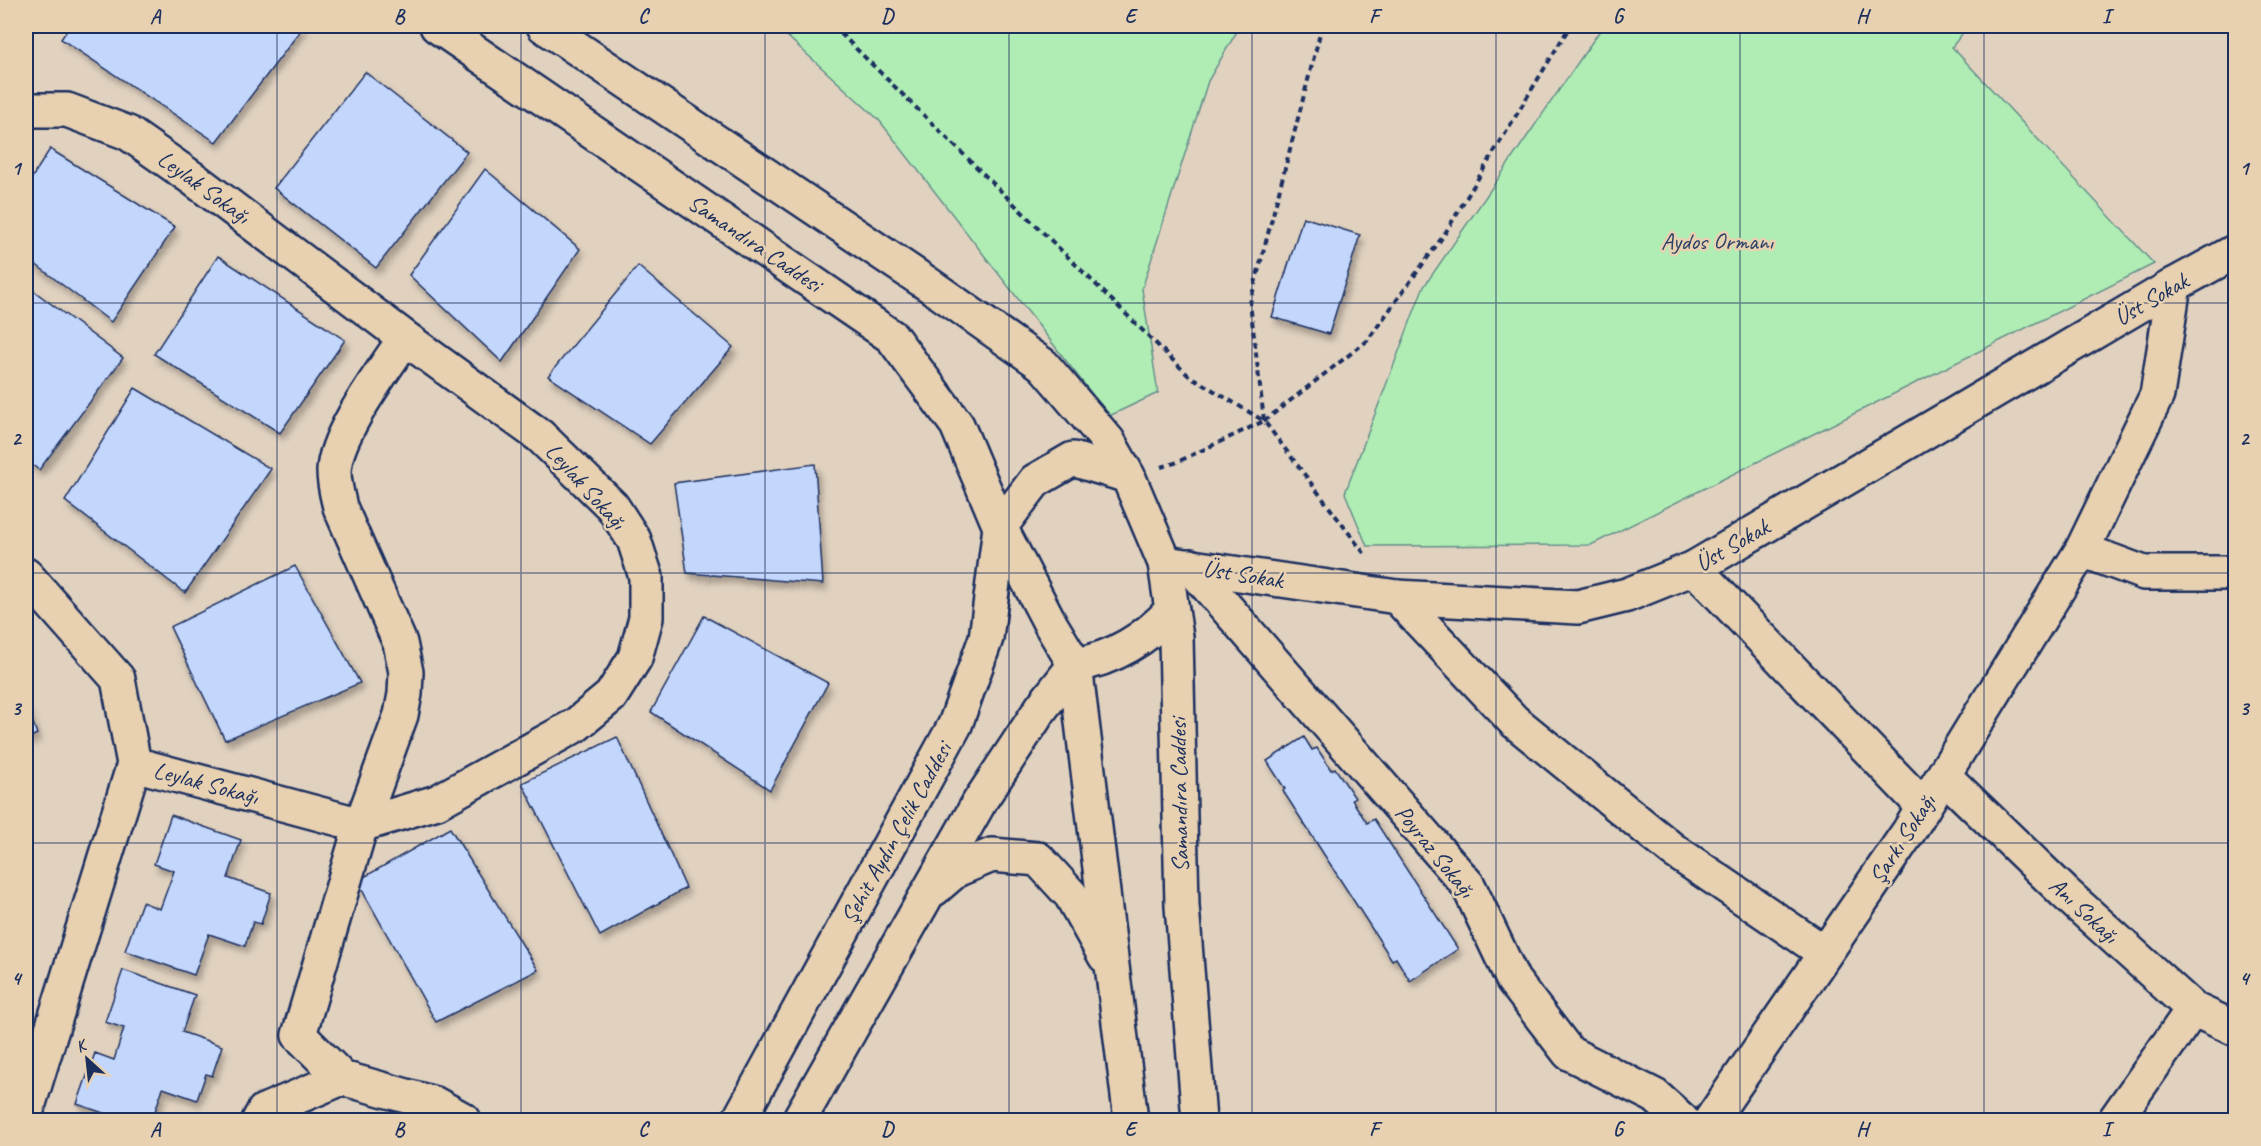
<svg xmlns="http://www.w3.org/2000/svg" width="2261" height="1146" font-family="Caveat,sans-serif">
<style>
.green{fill:#afedb4;stroke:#658e89;stroke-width:1.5}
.building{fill:#c3d6fc;stroke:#1b2f5e;stroke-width:1.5;filter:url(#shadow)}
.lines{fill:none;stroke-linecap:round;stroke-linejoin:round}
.minor-casing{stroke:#1b2f5e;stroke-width:38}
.tertiary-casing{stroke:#1b2f5e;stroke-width:38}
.secondary-casing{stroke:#1b2f5e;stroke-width:38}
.path{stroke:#1b2f5e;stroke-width:4;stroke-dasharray:6 4.5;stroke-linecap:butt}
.minor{stroke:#e8d1b1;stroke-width:33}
.tertiary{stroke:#e8d1b1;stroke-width:33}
.secondary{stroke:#e8d1b1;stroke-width:33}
.grid{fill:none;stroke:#1b2f5e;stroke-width:1.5;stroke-opacity:0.55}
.labels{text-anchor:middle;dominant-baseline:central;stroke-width:5;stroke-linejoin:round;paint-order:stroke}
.street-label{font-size:24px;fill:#1b2f5e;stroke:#e8d1b1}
.park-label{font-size:24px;fill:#2a4267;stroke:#e8d1b1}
.neatline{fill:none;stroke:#1b2f5e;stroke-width:2}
.grid-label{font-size:20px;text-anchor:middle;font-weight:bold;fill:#1b2f5e}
</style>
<defs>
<filter id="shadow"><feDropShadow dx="3.5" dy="6" stdDeviation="3" flood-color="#0004"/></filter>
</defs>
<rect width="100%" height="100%" fill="#e1d2c0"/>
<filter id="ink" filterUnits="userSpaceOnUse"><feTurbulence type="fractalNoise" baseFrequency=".0167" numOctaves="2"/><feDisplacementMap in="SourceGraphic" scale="12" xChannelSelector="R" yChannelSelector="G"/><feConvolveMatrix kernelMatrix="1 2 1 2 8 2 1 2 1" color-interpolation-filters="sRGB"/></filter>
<g filter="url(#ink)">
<path class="green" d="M776,26H1240L1208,81L1142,289L1158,393L1109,416L879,120Z
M1603,26H1968L1952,47L2154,264L1591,545L1367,546L1345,493L1423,288Z"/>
<path class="building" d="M70,26H304L216,142L61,39Z
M365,72L467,152L376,268L274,188Z
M50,149L175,227L111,322L26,257V187Z
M485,169L580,249L502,362L409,275Z
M1303,217L1360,235L1329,334L1272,317Z
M218,256L345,340L280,433L154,354Z
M638,266L733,347L650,444L548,376Z
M26,285L123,358L39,470L26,460Z
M135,388L271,469L185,593L65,501Z
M815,464L823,584L687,573L674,483Z
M295,566L360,683L225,740L170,627Z
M704,616L828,683L770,790L651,712Z
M26,703L37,734L26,739Z
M617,737L686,888L600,936L522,783Z
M1304,737L1312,750L1317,748L1331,770L1335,768L1355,798L1352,800L1367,823L1374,819L1458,949L1410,981L1396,958L1392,960L1283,791L1285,789L1267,761Z
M171,815L241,840L228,878L271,893L261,924L253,922L245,946L209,934L194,975L125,951L142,902L160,909L174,871L154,864Z
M450,828L538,970L436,1022L357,881Z
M123,970L195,995L182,1032L222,1046L212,1076L206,1074L197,1100L163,1088L152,1120H124L77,1104L95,1053L114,1060L124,1028L105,1022Z"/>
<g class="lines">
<g class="minor-casing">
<path id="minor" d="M26,110H67L128,133L195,180L405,338L540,436L612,506L634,540L646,577V618L635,658L611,696L576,725L437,802L361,825L134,764
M2174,285L2157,395L2082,550L2144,573H2236
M1190,566L1468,885L1513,980L1569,1053L1655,1096L1682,1120
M1694,568L1924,807
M26,575L118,679L134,764L26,1113
M1397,597L1514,721L1673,850L1825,953
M1944,776L2065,893L2193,1009L2236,1029
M342,1078L299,1035L361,825L401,715L405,694L406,672L400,643L340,507C337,495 334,484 334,471C335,434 384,370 405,338
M259,1120L264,1111L342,1078L435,1104L464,1120
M1711,1120L1909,831L2082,550
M2115,1120L2193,1009"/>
</g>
<g class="tertiary-casing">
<path id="tertiary" d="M1165,563L1397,597L1578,607L1627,595L1694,568L2174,285L2236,251"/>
</g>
<g class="secondary-casing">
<path id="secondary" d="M437,26L892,337L957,425L1000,527L1051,625L1075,665L1131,1120
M544,26L928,284L1043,365L1108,441L1128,476L1165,563L1176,637L1182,906L1199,1120
M1000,527L1035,481L1073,459L1128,476
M934,889L956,870L992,855L1038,859L1071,895L1105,956
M739,1120L955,725L986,638L1000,527
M799,1120L980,801L1042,707L1075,665C1113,659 1147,638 1172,610"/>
</g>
<path class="path" d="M833,26L1188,375L1264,421
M1264,420L1250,303L1322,26
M1264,421L1367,341L1444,235L1570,26
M1161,467L1175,463L1264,421L1367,557"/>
<use href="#minor" class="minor"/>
<use href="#tertiary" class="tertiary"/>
<use href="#secondary" class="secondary"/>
</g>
</g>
<path class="grid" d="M277,26V1120M521,26V1120M765,26V1120M1009,26V1120M1252,26V1120M1496,26V1120M1740,26V1120M1984,26V1120M26,303H2236M26,573H2236M26,843H2236"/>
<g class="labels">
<g class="street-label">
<text transform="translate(204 187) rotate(36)">Leylak Sokağı</text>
<text transform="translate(755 243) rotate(34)">Samandıra Caddesi</text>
<text transform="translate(2151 299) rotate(-30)">Üst Sokak</text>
<text transform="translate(586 486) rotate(48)">Leylak Sokağı</text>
<text transform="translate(1732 545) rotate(-30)">Üst Sokak</text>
<text transform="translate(1243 574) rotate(9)">Üst Sokak</text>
<text transform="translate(206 783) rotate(15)">Leylak Sokağı</text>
<text transform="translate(1179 795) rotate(-91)">Samandıra Caddesi</text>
<text transform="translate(896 833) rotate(-61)">Şehit Aydın Çelik Caddesi</text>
<text transform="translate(1902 839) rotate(-57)">Şarkı Sokağı</text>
<text transform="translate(1435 851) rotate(51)">Poyraz Sokağı</text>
<text transform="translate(2084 910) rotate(43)">Anı Sokağı</text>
</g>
<g class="park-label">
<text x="1717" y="241">Aydos Ormanı</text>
</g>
</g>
<rect width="2261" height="1146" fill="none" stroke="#e8d1b1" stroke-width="66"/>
<g transform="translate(87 1059) rotate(333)" stroke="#e8d1b1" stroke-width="4.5" paint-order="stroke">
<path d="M0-4.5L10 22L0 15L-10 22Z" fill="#1b2f5e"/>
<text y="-9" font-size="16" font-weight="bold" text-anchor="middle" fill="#1b2f5e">K</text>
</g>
<rect x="33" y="33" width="2195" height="1080" class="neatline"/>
<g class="grid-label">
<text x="155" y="23">A</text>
<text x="399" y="23">B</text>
<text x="643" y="23">C</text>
<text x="887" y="23">D</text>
<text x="1130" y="23">E</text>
<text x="1374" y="23">F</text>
<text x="1618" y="23">G</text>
<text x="1862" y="23">H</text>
<text x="2106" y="23">I</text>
<text x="16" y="175">1</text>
<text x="2244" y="175">1</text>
<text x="16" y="445">2</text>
<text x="2244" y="445">2</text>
<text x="16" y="715">3</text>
<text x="2244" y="715">3</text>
<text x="16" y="985">4</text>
<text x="2244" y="985">4</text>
<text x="155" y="1136">A</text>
<text x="399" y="1136">B</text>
<text x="643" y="1136">C</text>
<text x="887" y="1136">D</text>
<text x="1130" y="1136">E</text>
<text x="1374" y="1136">F</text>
<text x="1618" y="1136">G</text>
<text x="1862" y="1136">H</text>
<text x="2106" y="1136">I</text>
</g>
</svg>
